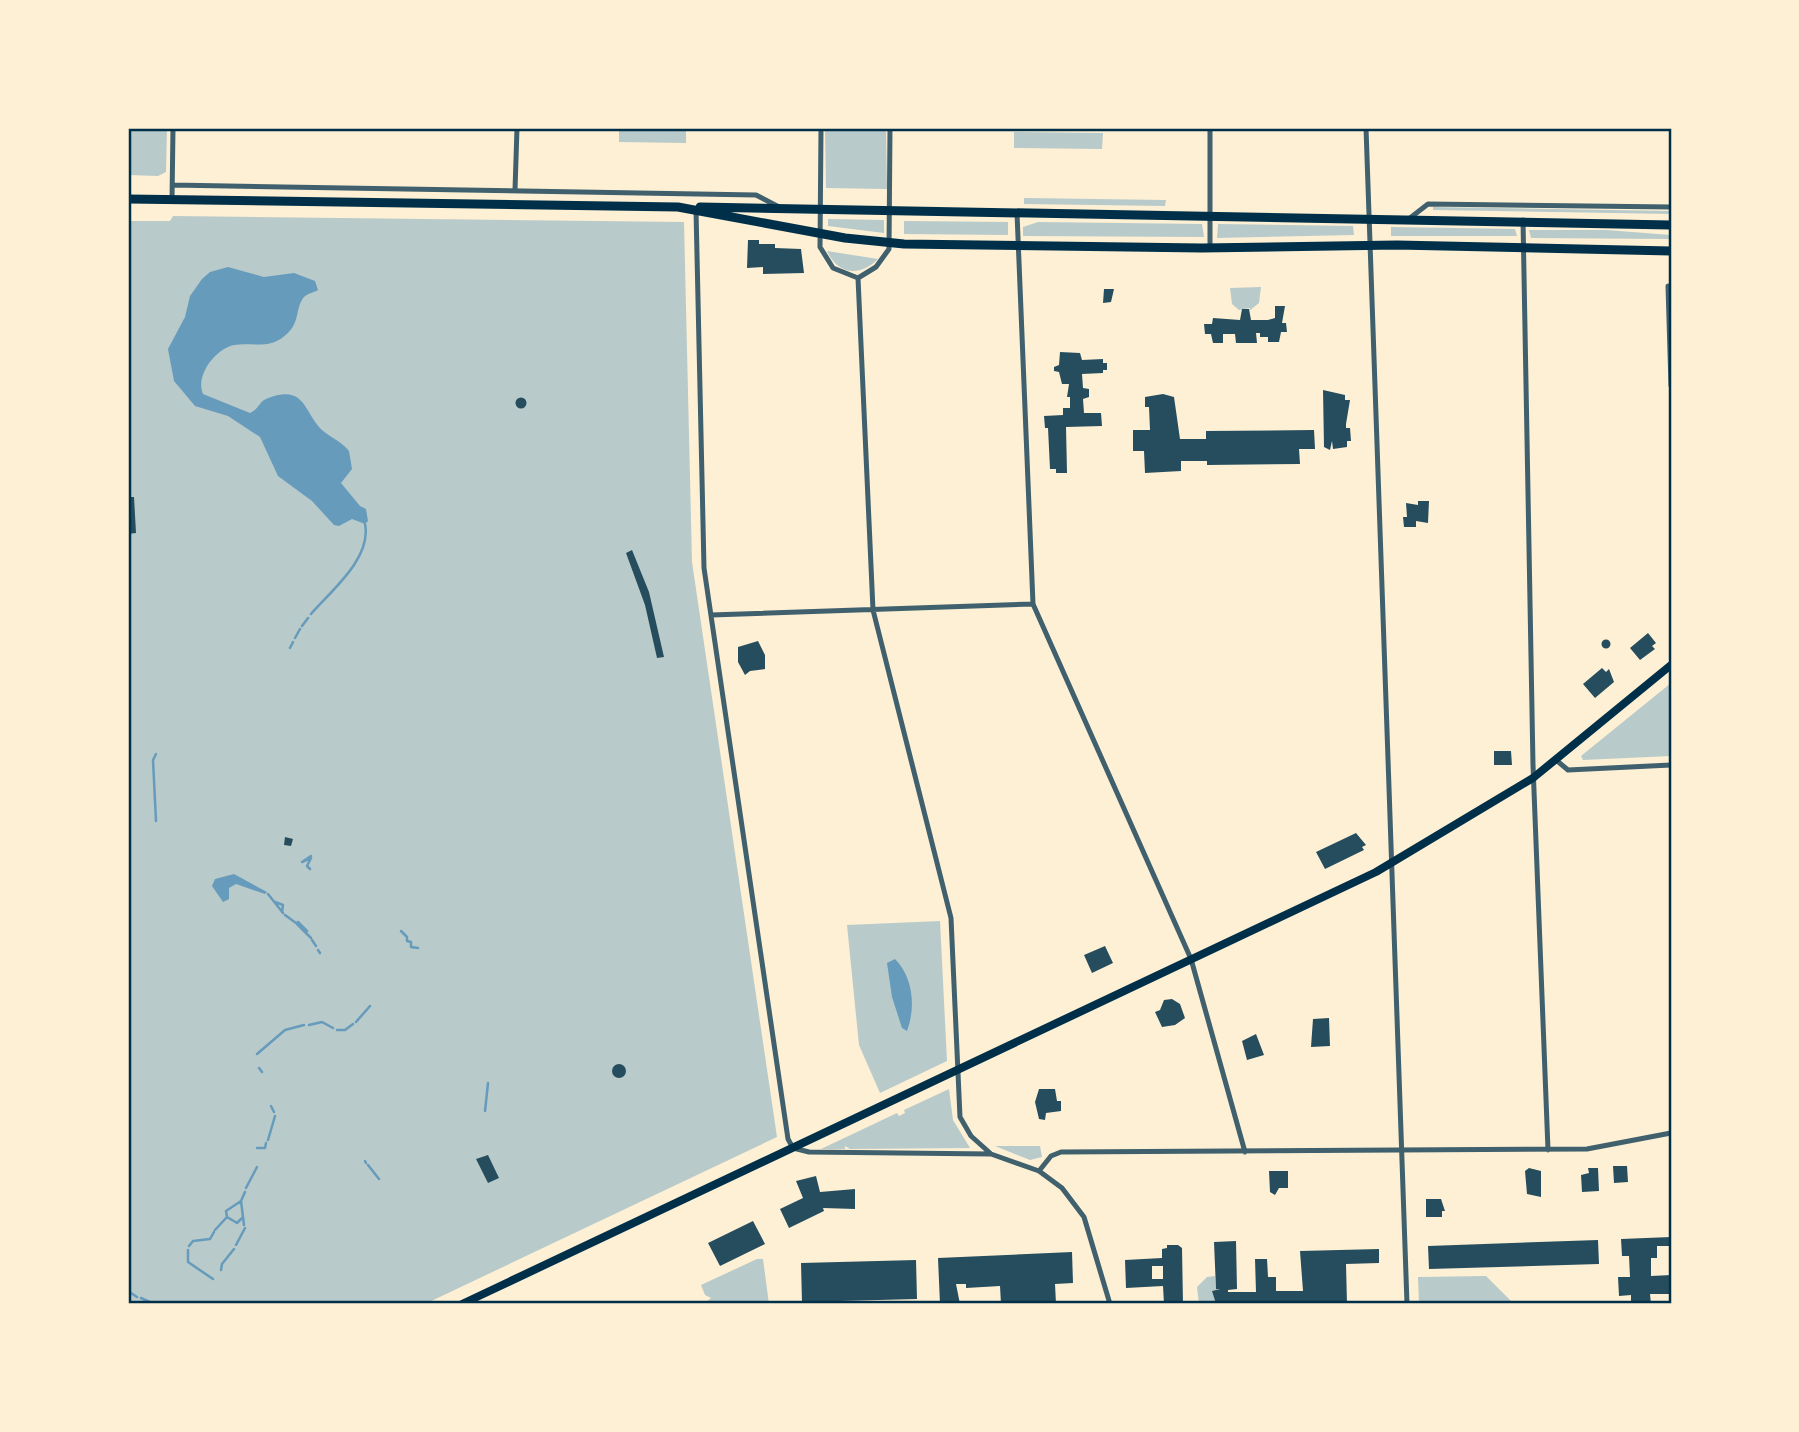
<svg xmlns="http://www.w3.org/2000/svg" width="1799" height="1432" font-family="'DM Sans',sans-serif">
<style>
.green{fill:#b9caca}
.water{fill:#669bbc}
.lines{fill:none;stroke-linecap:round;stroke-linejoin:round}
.stream{stroke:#669bbc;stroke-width:2.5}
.building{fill:#264d5e;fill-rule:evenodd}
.minor{stroke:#3f606c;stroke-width:5}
.secondary{stroke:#003049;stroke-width:8}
.primary{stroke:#003049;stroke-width:9}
.neatline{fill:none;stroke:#003049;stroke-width:2.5}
</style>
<rect width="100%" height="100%" fill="#fdf0d5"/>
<path class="green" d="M128,128H167L166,172L158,176L128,175Z
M619,128H686V143L619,142Z
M825,128H886L887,189L826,188Z
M1014,132L1103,133L1102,149L1014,148Z
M1024,198L1166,200L1165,206L1024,204Z
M1433,207L1671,211V214L1433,210Z
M173,216L684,222L692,562L777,1137L425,1304H128V221H170Z
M828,219L884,220V233L828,226Z
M904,221L1008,222V235L904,234Z
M1038,222L1202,224L1204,237L1023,236V227Z
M1218,224L1353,226L1354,235L1217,238Z
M1391,227L1515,229L1517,236H1391Z
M1529,230H1606L1671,235V239L1531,238Z
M827,251L878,259C860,277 838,275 827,251Z
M1261,287L1259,303L1249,311L1250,308L1239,310L1232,304L1230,288Z
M1671,683V756L1583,760L1581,756Z
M940,921L947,1061L880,1093L859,1045L847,925Z
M949,1089L953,1120L970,1148L850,1149L845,1146V1149H821L897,1113L899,1116L905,1113L904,1110Z
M995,1146H1040L1042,1157L1030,1160Z
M757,1259H763L769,1304H704L711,1298L705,1295L701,1285Z
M1215,1276L1216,1289H1220L1212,1291L1216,1304H1199L1197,1287L1207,1277Z
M1486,1276L1514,1304H1419L1418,1277Z"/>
<path class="water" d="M228,267L264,277L294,273L315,281L318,290C313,293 308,293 304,297C294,309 302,324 282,338C267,349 250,342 234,345C215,349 195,376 203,394L250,413C258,410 259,402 266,399C306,383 303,412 322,430C331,438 341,441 349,451L352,469L341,483L360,506L366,509L368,521L365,524L352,519L339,526L334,525L312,501L278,476L260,437L228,416L195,406L174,381L168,349L185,317L190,296L202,279L210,272Z
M234,874L267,892L265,894L236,884L229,888V899L223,902L212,886L215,879Z
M895,959C913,977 916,1007 907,1031L902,1028L892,997L887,963Z"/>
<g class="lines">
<path class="stream" d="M311,614C331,591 372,558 365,524
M302,626L308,618
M295,638L300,629
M290,648L293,642
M156,821L153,760L156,754
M310,869L307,866L311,858L302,862L311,856
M268,894L283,913
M275,902L283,905L282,912
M285,915L296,923
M298,922L307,931
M297,924L311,938
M401,931L407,937V941L411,942V947L418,948
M312,940L316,946
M318,950L320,953
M356,1022L370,1006
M309,1025L322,1022L333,1028
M337,1030H345L353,1024
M257,1054L285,1030L304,1025
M259,1068L262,1072
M271,1106L274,1112
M485,1111L488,1083
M268,1140L275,1116
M257,1148H265L266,1143
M365,1161L366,1163
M368,1165L379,1179
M246,1188L257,1167
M227,1217L237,1223L242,1218
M244,1225L241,1201L245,1192
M215,1230L227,1217L226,1211L241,1201
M236,1245L245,1228
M189,1246L193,1241L210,1239L214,1232
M188,1250V1262L213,1279
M221,1270L222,1264L234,1249
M128,1291L137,1297
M141,1298L154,1304"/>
</g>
<path class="building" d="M748,240H759V244H775V248L801,249L804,273L763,274V267L747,268Z
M1104,289H1114L1111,302L1103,303Z
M1275,306H1285L1282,323H1286L1287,332H1281L1279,342H1268V337H1260V333H1256L1257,343H1236L1235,334H1223V343H1213L1211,334H1205L1204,324H1212L1213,318L1240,320L1242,309H1249L1251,320H1268L1275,318Z
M1060,352L1080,353L1082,360L1103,359V363H1107V370H1103V373L1082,374L1083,388L1089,389V397L1083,399L1084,413H1101L1102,426L1066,427L1067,473H1056V469H1050L1048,428H1045L1044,416L1063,415V408H1070V397H1067L1069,384H1062L1059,372L1054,371V367L1059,365Z
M1323,390L1345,395V400H1350L1346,424V428H1350L1351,441H1347V447L1333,449L1332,441L1330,450L1324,447Z
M1163,394L1174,397L1180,439H1206V431L1314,430L1315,449H1299L1300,464L1207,465V461H1181V471L1145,473L1144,451H1133V430H1150L1149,407H1145V397Z
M515.5 403a5.5 5.5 0 1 1 11 0a5.5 5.5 0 1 1-11 0Z
M128,497H134L136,533L128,534Z
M1418,501H1429L1428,523L1416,521V527H1404L1403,517H1407L1406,503L1418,505Z
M632,550L649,592L664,657L657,658L645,605L626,553Z
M1648,633L1656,643L1652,646L1655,649L1640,660L1630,648Z
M1601.5 644a4.5 4.5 0 1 1 9 0a4.5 4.5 0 1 1-9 0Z
M758,641L765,655V669L750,671L745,675L738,662V647Z
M1602,668L1606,672L1609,669L1614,682L1595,698L1583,684Z
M1494,751H1511L1512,765H1494Z
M1356,833L1366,845L1362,847L1364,850L1325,869L1316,852Z
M285,837L293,839L291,846L284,845Z
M1105,946L1113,963L1092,973L1084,955Z
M1172,999L1180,1004L1185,1018L1175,1025L1162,1027L1155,1012L1160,1010L1164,1000Z
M1329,1018L1330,1046L1311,1047L1313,1019Z
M1256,1034L1264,1055L1247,1060L1242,1041Z
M612 1071a7 7 0 1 1 14 0a7 7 0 1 1-14 0Z
M1039,1089H1055L1057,1101H1061V1111L1046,1113L1045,1120L1039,1119L1035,1102Z
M488,1155L499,1178L488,1183L476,1159Z
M1613,1166H1627L1628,1182L1614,1183Z
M1529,1168L1541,1171V1197L1527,1194L1525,1171Z
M1588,1168H1598L1599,1191L1582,1192L1581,1175L1589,1173Z
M1269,1171H1288V1188H1279L1275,1195L1270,1192Z
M816,1176L820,1192L855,1189V1209L823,1208L824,1211L789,1228L780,1209L803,1198L796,1181Z
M1426,1199H1441L1445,1211H1442V1217H1426Z
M753,1221L765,1244L720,1266L708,1243Z
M1671,1237V1246H1657V1258H1651V1276L1671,1275V1294H1650L1651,1304H1631V1295L1619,1296L1618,1277H1630L1629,1256H1622L1621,1239Z
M1598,1240L1599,1264L1429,1269L1428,1246Z
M1236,1241L1237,1289L1228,1290V1292H1256L1255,1259H1267L1268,1277H1276V1291H1303L1300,1251L1379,1249V1263L1346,1264L1347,1304H1216L1212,1291L1220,1289H1216L1214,1242Z
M1167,1245H1178L1182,1248L1183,1304H1164L1163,1286L1126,1288L1125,1260L1162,1258V1249L1167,1248ZM1152,1266H1163V1279H1152Z
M1072,1252L1073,1283L1055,1284L1056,1304H1001L1000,1286L966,1288V1284H956L960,1304H940L938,1258Z
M916,1260L917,1299L802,1302L801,1263Z"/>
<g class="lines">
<path class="minor" d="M821,128L820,247L833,268L858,278L876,267L889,249L890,128
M1366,128L1407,1304
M172,185L756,195L781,208
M515,190L517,128
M172,200L173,128
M696,210L704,568L788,1139L793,1148L809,1152L991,1154L1039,1171L1062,1188L1084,1217L1110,1304
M1017,213L1033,604L1191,959L1245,1152
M1410,218L1428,204L1671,207
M1523,220L1533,765L1548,1150
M1210,248V128
M858,278L873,610L951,918L960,1117L971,1136L990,1153
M1668,286L1671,386
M711,615L1033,604
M1556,760L1568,770L1671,765
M1039,1171L1051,1156L1061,1152L1587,1149L1671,1133"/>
<path class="secondary" d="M462,1304L1376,872L1533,778L1671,665"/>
<path class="primary" d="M128,199L678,207L845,238L904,244L1202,248L1397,245L1671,251
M700,207L1671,225"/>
</g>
<rect width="1799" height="1432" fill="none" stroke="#fdf0d5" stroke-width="259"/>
<rect x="130" y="130" width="1540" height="1172" class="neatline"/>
</svg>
